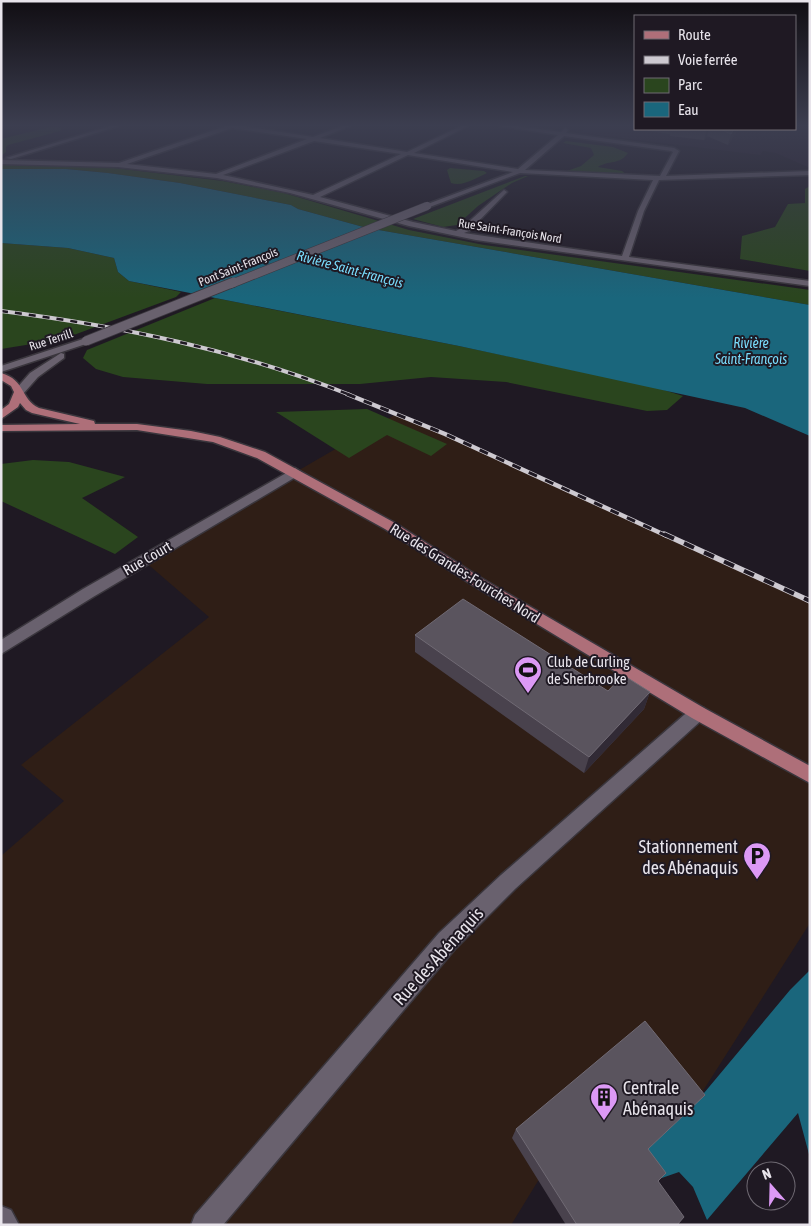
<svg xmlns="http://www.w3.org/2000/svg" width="811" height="1226" font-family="'Asap Condensed',sans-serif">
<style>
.commercial{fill:#2f1e16}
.built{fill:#281e2e}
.green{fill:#2a451e}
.water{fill:#1a667c}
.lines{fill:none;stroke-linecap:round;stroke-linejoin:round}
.minor-casing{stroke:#3a363d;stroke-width:3}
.major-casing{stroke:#3a363d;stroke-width:3}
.minor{fill:#69616e;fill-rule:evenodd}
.major{fill:#ae6f79;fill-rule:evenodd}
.rail-far2-casing{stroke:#cdc9d0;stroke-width:4}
.rail-far1-casing{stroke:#cdc9d0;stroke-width:4.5}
.rail-casing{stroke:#cdc9d0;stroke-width:5.5}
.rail-far2{stroke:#1f1923;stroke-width:2.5;stroke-dasharray:7;stroke-linecap:butt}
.rail-far1{stroke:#1f1923;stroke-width:3;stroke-dasharray:9;stroke-linecap:butt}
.rail{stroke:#1f1923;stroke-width:4;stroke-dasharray:11;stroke-linecap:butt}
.minor-bridge-far1-casing{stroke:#3a363d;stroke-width:9;stroke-linecap:butt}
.minor-bridge-casing{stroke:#3a363d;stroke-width:11;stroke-linecap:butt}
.minor-bridge-far1{stroke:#69616e;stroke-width:8}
.minor-bridge{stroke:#69616e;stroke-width:9}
.wall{fill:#49424d}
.shaded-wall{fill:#312a35}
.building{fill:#5a545e;stroke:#706a74}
.labels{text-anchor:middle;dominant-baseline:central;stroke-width:4;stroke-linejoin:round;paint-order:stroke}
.far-street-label{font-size:12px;fill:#e8e4eb;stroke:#1f1923}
.far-water-label{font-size:14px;font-style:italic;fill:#79dbfb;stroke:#1f1923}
.street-label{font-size:15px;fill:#e8e4eb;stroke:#1f1923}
.poi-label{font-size:15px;fill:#e8e4eb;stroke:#1f1923;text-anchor:start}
.near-poi-label{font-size:18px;fill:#e8e4eb;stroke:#1f1923;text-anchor:end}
.near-street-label{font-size:18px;fill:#e8e4eb;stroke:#1f1923}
</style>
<rect width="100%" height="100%" fill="#1f1923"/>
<path class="commercial" d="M398,413L810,601V923L694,1105L538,1181L511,1225H5L1,1220V856L64,801L21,765L209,617L143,560Z"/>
<path class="built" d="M588,126H635V129H795V126H810V168L776,153L763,151L760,155L581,133Z"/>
<path class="green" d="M50,127L62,128L60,131L8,145L6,147V152L1,156V139Z
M566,141L613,147L628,153C620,165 608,160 598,167L622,171L627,175L564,172L581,166L594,155L591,148L563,143Z
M1,164L114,168L223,181L284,193L409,230L484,245L810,290V305L367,228L298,209L291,205L180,183L108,173L66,169H1Z
M450,168L484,171L487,173C476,178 463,187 451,183L447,170Z
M525,176H528L512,183L497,193L478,206L457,225L443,227L413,219Z
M810,186V271L740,259L742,236L775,227L788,204L805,203V189Z
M1,243L68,248L114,258L118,272L129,281L181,292L176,297L63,339L1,349Z
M215,298L459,346L654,387L683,396L667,410L647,411L506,382L431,377L360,384H207L123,377L96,369L83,358L87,350Z
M367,409L447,444L431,456L387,435L349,458L276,412Z
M33,460L69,462L125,477L82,498L138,537L115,554L1,501V464Z"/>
<path class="water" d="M1,169H66L108,173L180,183L291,205L298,209L367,228L810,305V436L745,408L459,346L129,281L118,272L114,258L68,248L1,243Z
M810,970V1158L798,1113L707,1220L693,1187L679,1172L656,1180L639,1157L694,1105L790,990Z"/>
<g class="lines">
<g class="minor-casing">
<path id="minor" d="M110,126H119L11,159L6,158Z
M226,126H243L313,137L342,126H350L320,138L407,152L461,126H468L414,153L518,169L558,135L500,126H516L561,132L565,128L568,130L566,133L674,148L679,151L666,176L810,171V175L659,180L644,211L629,257L810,281V286L476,240L409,226L290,193L217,178L118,167L1,164V160L119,163ZM232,128L307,139L216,174L127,164ZM564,136L671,151L673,152L660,176L525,170ZM314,141L401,154L313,195L223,175ZM408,155L513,172L425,205L424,206L427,208L520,173L653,180L638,211L622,256L464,233L469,231L506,193L507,192L504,190L463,227L456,231L413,222L320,197Z
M86,338L89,339V343L1,372V366Z
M61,353L64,354V358L38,377L23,394H15L14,392L15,390L30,373Z
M295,468L301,472L299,475L93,597L1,654V640L83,589Z
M698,706L704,708L707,713L704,718L515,889L455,949L223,1225H191L195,1215L439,933L501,875L692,708Z
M1,1206L11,1210L19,1225H1Z"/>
</g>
<g class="major-casing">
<path id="major" d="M1,373C26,380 20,399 39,408L94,421L95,424H137L191,431L220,437L265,452L395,523L481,578L704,708L810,766V783L692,718L471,584L385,529L257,458L213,442L137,430L1,431V425L80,424L32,413L26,410L20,403L18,407L1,419V410L9,404L14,392L11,386L1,380Z"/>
</g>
<use href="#minor" class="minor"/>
<use href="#major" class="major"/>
<g class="rail-far2-casing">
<path id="rail-far2" d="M1,311C120,326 238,350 350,395"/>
</g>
<g class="rail-far1-casing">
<path id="rail-far1" d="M347,394L445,434L667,536"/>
</g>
<g class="rail-casing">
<path id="rail" d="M664,534L810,601"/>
</g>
<use href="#rail-far2" class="rail-far2"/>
<use href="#rail-far1" class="rail-far1"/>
<use href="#rail" class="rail"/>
<g class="minor-bridge-far1-casing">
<path id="minor-bridge-far1" d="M231,284L427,206"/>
</g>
<g class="minor-bridge-casing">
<path id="minor-bridge" d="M86,341L234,282"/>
</g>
<use href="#minor-bridge-far1" class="minor-bridge-far1"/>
<use href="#minor-bridge" class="minor-bridge"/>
</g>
<path class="wall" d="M648,129H738L728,145L707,136L704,140L670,136V134L648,131Z
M415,635L608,691L650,692L644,709L584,773L415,652Z
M516,1129L648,1149L658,1181L677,1225H566L512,1138Z"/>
<path class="shaded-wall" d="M707,129H709L707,136L704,140Z
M734,129H738L728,145L731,134Z
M650,692L644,709L584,773L589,757Z"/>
<path class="building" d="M720,129H734L731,134Z
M463,599L608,691L623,675L650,692L589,757L415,635Z
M645,1021L705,1095L648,1149L666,1173L658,1181L684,1217L677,1225H577L516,1129Z"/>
<linearGradient id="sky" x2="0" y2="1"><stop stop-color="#110e13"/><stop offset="0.42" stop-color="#3c3e50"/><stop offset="1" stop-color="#3c3e50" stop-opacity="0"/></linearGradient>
<rect width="811" height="298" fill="url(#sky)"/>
<defs>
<g id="stadium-pin" transform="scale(1.4375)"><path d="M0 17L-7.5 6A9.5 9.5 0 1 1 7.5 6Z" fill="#dc99f5" stroke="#1f1923"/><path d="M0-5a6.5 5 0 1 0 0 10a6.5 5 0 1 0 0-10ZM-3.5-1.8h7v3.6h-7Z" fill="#111"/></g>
<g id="parking-pin" transform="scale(1.4375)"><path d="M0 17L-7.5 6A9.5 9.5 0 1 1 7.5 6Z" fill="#dc99f5" stroke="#1f1923"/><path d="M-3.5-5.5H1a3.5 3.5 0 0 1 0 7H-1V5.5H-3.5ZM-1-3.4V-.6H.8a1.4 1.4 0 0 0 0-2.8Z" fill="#111"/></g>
<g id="building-pin" transform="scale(1.4375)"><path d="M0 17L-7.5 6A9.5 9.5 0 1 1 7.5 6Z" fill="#dc99f5" stroke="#1f1923"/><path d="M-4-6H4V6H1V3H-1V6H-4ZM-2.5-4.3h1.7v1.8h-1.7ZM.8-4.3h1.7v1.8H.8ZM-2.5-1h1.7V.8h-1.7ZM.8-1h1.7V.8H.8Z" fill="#111"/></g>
</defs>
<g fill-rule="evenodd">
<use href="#stadium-pin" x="528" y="670"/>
<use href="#parking-pin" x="757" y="856"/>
<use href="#building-pin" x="604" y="1097"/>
</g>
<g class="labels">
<g class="far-street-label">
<text transform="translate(510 231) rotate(9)">Rue Saint-François Nord</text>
<text transform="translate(238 267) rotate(-22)">Pont Saint-François</text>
<text transform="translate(51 340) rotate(-18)">Rue Terrill</text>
</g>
<g class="far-water-label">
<text transform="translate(350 269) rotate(15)">Rivière Saint-François</text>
<text x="751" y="343">Rivière<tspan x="751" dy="16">Saint-François</tspan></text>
</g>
<g class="street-label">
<text transform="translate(147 558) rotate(-30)">Rue Court</text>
<text transform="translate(465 573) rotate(32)">Rue des Grandes-Fourches Nord</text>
</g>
<g class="poi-label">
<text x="547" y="661">Club de Curling<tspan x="547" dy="17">de Sherbrooke</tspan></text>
</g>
<g class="near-poi-label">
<text x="738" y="846">Stationnement<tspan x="738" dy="21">des Abénaquis</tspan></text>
<text x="623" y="1087" text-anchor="start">Centrale<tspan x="623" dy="21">Abénaquis</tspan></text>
</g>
<g class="near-street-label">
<text transform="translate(438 956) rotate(-48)">Rue des Abénaquis</text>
</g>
</g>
<rect width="811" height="1226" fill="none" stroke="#e8e4eb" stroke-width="5"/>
<rect x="634" y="15" width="162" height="115" fill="#1f1923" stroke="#6f6a73"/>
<rect x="644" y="31" width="25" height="8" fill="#ae6f79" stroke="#6f6a73"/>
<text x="678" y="40" font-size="15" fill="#e8e4eb">Route</text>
<rect x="644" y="56" width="25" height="8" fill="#cdc9d0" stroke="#6f6a73"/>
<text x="678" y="65" font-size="15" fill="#e8e4eb">Voie ferrée</text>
<rect x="644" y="78" width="25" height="15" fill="#2a451e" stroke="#6f6a73"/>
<text x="678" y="90" font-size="15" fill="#e8e4eb">Parc</text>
<rect x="644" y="102" width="25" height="15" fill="#1a667c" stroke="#6f6a73"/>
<text x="678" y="115" font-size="15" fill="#e8e4eb">Eau</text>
<g transform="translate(771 1186) rotate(340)"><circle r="24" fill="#1f1923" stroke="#6f6a73"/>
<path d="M0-4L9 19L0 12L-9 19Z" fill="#dc99f5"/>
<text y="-8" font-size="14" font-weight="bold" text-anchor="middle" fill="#e8e4eb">N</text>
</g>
</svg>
